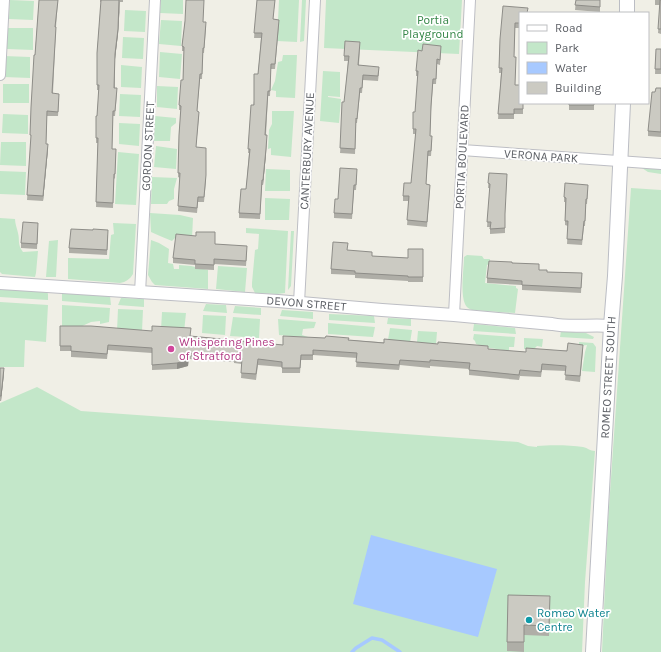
<svg xmlns="http://www.w3.org/2000/svg" width="661" height="652" font-family="Karla,sans-serif">
<style>
.green{fill:#c3e7c9}
.water{fill:#a7c9ff}
.lines{fill:none;stroke-linecap:round;stroke-linejoin:round}
.stream{stroke:#a7c9ff;stroke-width:3.5}
.minor-casing{stroke:#bdbec4;stroke-width:12}
.tertiary-casing{stroke:#bdbec4;stroke-width:14}
.secondary-casing{stroke:#bbbdc4;stroke-width:16}
.minor{stroke:#fff;stroke-width:10}
.tertiary{stroke:#fff;stroke-width:12}
.secondary{stroke:#fff;stroke-width:14}
.wall{fill:#afaea7}
.shaded-wall{fill:#8e8d88}
.building{fill:#cbcac2;stroke:#8e8d88}
.hotel-dot{fill:#d1479c;stroke:#fff;stroke-width:1.5}
.culture-dot{fill:#0f9aa8;stroke:#fff;stroke-width:1.5}
.labels{text-anchor:middle;dominant-baseline:central;stroke-width:3.5;stroke-linejoin:round;paint-order:stroke}
.park-label{font-size:12px;fill:#358647;stroke:#fff}
.street-label{font-size:12px;fill:#5d6066;stroke:#fff}
.hotel-label{font-size:12px;fill:#b23c85;stroke:#fff;text-anchor:start}
.culture-label{font-size:12px;fill:#0d838f;stroke:#fff;text-anchor:start}
</style>
<rect width="100%" height="100%" fill="#f0efe6"/>
<path class="green" d="M10,0L34,1L33,20L9,19Z
M161,0H183V14L160,13Z
M279,0H299L297,42L277,41Z
M302,0H306L304,41L300,42Z
M326,0H462L459,54L324,48Z
M125,10L146,11L145,32L124,31Z
M161,20L182,21L181,46L159,44Z
M7,28H33V50L7,49Z
M123,37L144,38L143,59L122,58Z
M160,52L182,54L180,79L159,77Z
M283,55H297L295,98L276,97V91L271,90L275,81L278,62L282,61Z
M4,56L30,57V78L4,77Z
M121,65L142,67L141,88L121,87Z
M323,71L340,72V97L328,96V97L341,99L339,123L320,121Z
M3,84H29V103H3Z
M157,86L178,87L177,109L157,107Z
M120,94L141,95L140,117L119,116Z
M272,111H294L291,157L271,155V148L268,149L269,130L272,124Z
M3,114L28,115V134L2,133Z
M155,116L176,118V123L171,127L170,141H154Z
M119,123L140,124L139,146L119,144Z
M1,142H26V166L0,165Z
M156,146L177,149L176,169L154,167Z
M118,152L139,154L136,205L115,204Z
M639,166L661,168V174L648,172Z
M266,169L290,170V191H265Z
M0,171L26,172L25,195L0,194Z
M152,177L177,178L174,189V199L169,201L167,204H151Z
M631,188L661,190V652H602L608,522Z
M265,198L290,199L289,220H265Z
M150,213L180,215L193,218L192,238L176,237L172,241L160,236L151,232Z
M0,218L15,219C15,224 17,228 18,233C20,240 17,244 23,252L38,251L36,273L35,277L2,274L0,272Z
M113,223L136,224L133,274C130,279 126,282 120,283L68,279V258L109,259L111,235L114,234Z
M246,228L288,231L285,293L277,294L255,293L252,287V283L255,250L258,249L259,234L246,233Z
M291,231H294L291,286L288,290Z
M58,240L56,277H46L49,241Z
M151,240L159,243L169,249L168,263L173,264L174,269H179V265L191,266L208,270V289L155,285L152,282L148,275Z
M467,255L482,256L484,259H490L489,264L487,265L485,283L516,286V288L518,289L515,313L472,310C469,309 466,307 465,304C460,293 464,268 464,257Z
M218,266L247,268L245,292L216,289Z
M0,288L47,292L48,294V300L0,297Z
M62,293L110,296L111,305L62,301Z
M121,298L144,299V307L118,305Z
M0,302L48,305L46,342L25,340L24,367H0Z
M206,304L226,305L227,313L203,311Z
M62,305L110,308L109,322L100,324V321L91,322L80,327L62,326Z
M235,306L261,308V315L233,313Z
M118,309L143,310L142,331H117Z
M282,310L313,312V319L280,316Z
M162,312L186,313L184,332L161,330Z
M329,314L374,316L375,323L329,320Z
M203,315L226,316L225,335L202,333Z
M233,317L260,319L259,338L230,336Z
M388,318L411,319V326L387,324Z
M278,319L316,322L314,328L303,329L302,335L311,338L279,335Z
M328,323L375,327L373,337L328,334Z
M474,324L515,328L516,334L473,331Z
M390,328L412,330L410,343L388,340Z
M418,331L437,332L436,344L417,342Z
M561,331L586,333L594,337L593,339L560,337Z
M474,334L515,337L514,347H509V351L484,347L476,344L475,341L473,339Z
M524,338L543,339L542,347L537,346L533,350L524,349Z
M579,342L593,343L596,347L595,372L582,371L585,352L587,345L579,346Z
M37,387L81,411L518,442L528,446L537,447V446C550,445 570,445 583,447C588,448 590,451 595,451L585,582L582,652H0V403Z"/>
<path class="water" d="M371,535L497,569L478,637L353,604Z"/>
<g class="lines">
<path class="stream" d="M352,652L356,648L372,638L382,640L400,652"/>
<g class="minor-casing">
<path id="minor" d="M0,75L4,0
M462,150L661,164
M140,293L155,0
M299,303L315,0
M454,315L470,0"/>
</g>
<g class="tertiary-casing">
<g id="tertiary">
<path id="s1" d="M0,283L278,301L382,310L454,315L552,324C571,328 592,324 611,326"/>
</g>
</g>
<g class="secondary-casing">
<g id="secondary">
<path d="M627,13V0"/>
<path id="s2" d="M593,652L611,326L615,276L623,103"/>
</g>
</g>
<use href="#minor" class="minor"/>
<use href="#tertiary" class="tertiary"/>
<use href="#secondary" class="secondary"/>
</g>
<path class="wall" d="M39,0H58L56,27L53,93L59,99L58,116H47L46,144L48,149L43,201L27,200L31,140V107Z
M100,0H123V2H120L118,34L115,59V88L117,93L115,116H113L112,149L116,154L115,179L114,178L113,208L96,207L98,143H96V116H97L99,90H97V53L101,2H100Z
M257,0H275L273,19L279,24L275,69H271L270,96H268L266,135V154L263,185H262L260,219L239,218V213L246,189L249,153H248L249,134L258,74L261,38H254Z
M576,0H600V12L575,10Z
M655,0H661V34L658,33L660,5H655Z
M520,13V28H515L514,57L515,85L520,103L523,104V114H514V119H498L501,73H499L500,39Z
M185,21L203,22L206,27L204,53H203L202,79H200L197,111L199,116L196,147L206,180L204,202H198L197,213L178,211L180,178L178,177L179,135L181,110H179V105L183,80L184,51H182V46Z
M360,47L359,65L379,72L378,81L363,80L362,93H360L357,123H356L355,154L340,153L348,61H344V56Z
M656,49H661V74H655Z
M441,51L440,65L437,64L436,84H433L431,111L430,136L432,141L431,156H428L426,184L430,189L427,227L407,225L409,201H403V196L411,183L416,134H413V112H415L418,76H416V71Z
M661,88V137L648,136V131L655,92Z
M569,103H594V110H569Z
M489,173L505,214V233L490,234V227H487L490,188H488Z
M357,174L356,190H354L352,219L334,218V213L338,199Z
M588,190L587,204H586L585,226H584L582,245L567,244L568,226L565,225V202H564V197Z
M38,228L37,249L21,248V243Z
M108,235L107,255L69,253V248Z
M215,244L247,251L246,266L214,264V270L195,269V265L173,263V258Z
M423,249V282H408V281L355,278V275L331,274V269L372,256L408,258Z
M512,263L547,272L582,273L581,293L522,290V285L487,283V278Z
M60,326L191,336L283,345L349,340L526,352L583,350L580,382L565,380L566,371L542,370L541,377L520,376L519,380L469,375V369L430,366V368L400,365L399,370L356,367L357,358L313,355V360H301L300,373H282V367L258,365L256,380L241,378L242,364L234,363V362L189,359L188,366L177,369L152,370V353L108,350L107,359L71,357V351H60Z
M0,368L4,373L1,401H0Z
M550,596L549,636L524,635V652L507,651V642Z"/>
<path class="shaded-wall" d="M120,2L118,34L115,59V54Z
M267,135L266,154L263,185V180Z
M48,144V149L43,201V196Z
M189,353L188,366L177,369V363Z
M4,368V373L1,401V396Z"/>
<path class="building" d="M39,0H58L55,27H56L52,93L59,94L58,112L47,111L46,144H48L43,196L27,195L31,135H30L31,107L34,55H35Z
M101,0H119L118,29L115,54L114,88H117L115,111H113L112,149H116L115,174H114L113,203L96,202L98,138H96V116H97L99,85H97V53Z
M186,0H204L203,22H206L204,48H203L202,74H200L197,111L199,112L196,147L206,148V175L204,197H198L197,208L178,206L180,173H178L179,135L181,106L179,105L181,80H183L184,47L182,46L185,21Z
M257,0H275L273,19L279,20L275,64H271L270,91H268L265,135H267L266,149L263,180H262L260,214L239,213L241,189H246L250,149H248L249,134L251,105H254V74H258L262,33H254Z
M576,0H600V7L575,5Z
M660,0H661V29H658Z
M503,6L528,8L527,13H520V23H515L514,57H516L515,85H520V103H523V109H514V114H498L502,68H499L500,39Z
M345,41L360,42L358,65L379,67L378,76L363,75L362,88H360L357,119L356,118L355,149L340,148L342,102H344L349,56H344Z
M423,44L441,46L440,60L437,59L436,79H433L431,106L430,136H432L431,151H428L426,184L430,185L427,222L407,220L409,196H403L404,183H411L416,129H413V112H415L418,71H416L418,50L422,51Z
M656,49H661V69H655Z
M656,88H661V132L648,131L652,92H655Z
M569,103H594V105H569Z
M340,168L357,169L356,185H354L352,214L334,213L335,199H338Z
M489,173L507,174L505,214V228L490,229L491,222H487L490,184L488,183Z
M565,183L588,185L587,199H586L585,221H584L582,240L567,239L568,221H565L566,198L564,197Z
M23,222L38,223L37,244L21,243Z
M71,229L93,230V229L108,230L107,250L69,248Z
M196,232H215V244L247,246L246,261L214,259V265L195,264V260L173,258L176,234L196,236Z
M333,242L348,243L347,250L372,252V256L408,258V249H423V277H408V276L355,273V271L331,269Z
M489,261L512,262V263L539,264V270H547V272L582,273L581,288L522,285V281L487,278Z
M60,326H91L152,331V326L191,328L190,336L283,345V336L325,338L326,336L349,338L348,340L384,343V339L438,344V342L488,346V349L526,352V348L567,351L568,343L583,345L580,376L565,375L566,366L542,364L541,372L520,370L519,375L469,370L470,363L430,360V362L400,360L399,365L356,362L357,353L313,350V355H301L300,368H282V362L258,359L256,374L241,373L242,358H234V357L189,353L188,360L177,363L152,365V348L108,345L107,354L71,351V346H60Z
M0,368H4L1,396H0Z
M508,595L550,596L549,626L524,625V642H507Z"/>
<circle class="hotel-dot" cx="171" cy="349" r="4"/>
<circle class="culture-dot" cx="529" cy="620" r="4"/>
<g class="labels">
<g class="park-label">
<text x="433" y="20">Portia<tspan x="433" dy="14">Playground</tspan></text>
</g>
<g class="street-label">
<text transform="translate(148 146) rotate(-87)">GORDON STREET</text>
<text transform="translate(307 151) rotate(-87)">CANTERBURY AVENUE</text>
<text transform="translate(541 156) rotate(4)">VERONA PARK</text>
<text transform="translate(462 157) rotate(-87)">PORTIA BOULEVARD</text>
<text stroke="none"><textPath href="#s1" startOffset="307">DEVON STREET</textPath></text>
<text stroke="none"><textPath href="#s2" startOffset="275">ROMEO STREET SOUTH</textPath></text>
</g>
<g class="hotel-label">
<text x="179" y="342">Whispering Pines<tspan x="179" dy="14">of Stratford</tspan></text>
</g>
<g class="culture-label">
<text x="537" y="613">Romeo Water<tspan x="537" dy="14">Centre</tspan></text>
</g>
</g>
<rect x="519" y="12" width="130" height="92" fill="#ffffff" stroke="#bebfc2"/>
<rect x="527" y="25" width="20" height="6" fill="#ffffff" stroke="#bebfc2"/>
<text x="555" y="32" font-size="12" fill="#5d6066">Road</text>
<rect x="527" y="42" width="20" height="12" fill="#c3e7c9" stroke="#bebfc2"/>
<text x="555" y="52" font-size="12" fill="#5d6066">Park</text>
<rect x="527" y="62" width="20" height="12" fill="#a7c9ff" stroke="#bebfc2"/>
<text x="555" y="72" font-size="12" fill="#5d6066">Water</text>
<rect x="527" y="82" width="20" height="12" fill="#cbcac2" stroke="#bebfc2"/>
<text x="555" y="92" font-size="12" fill="#5d6066">Building</text>
</svg>
